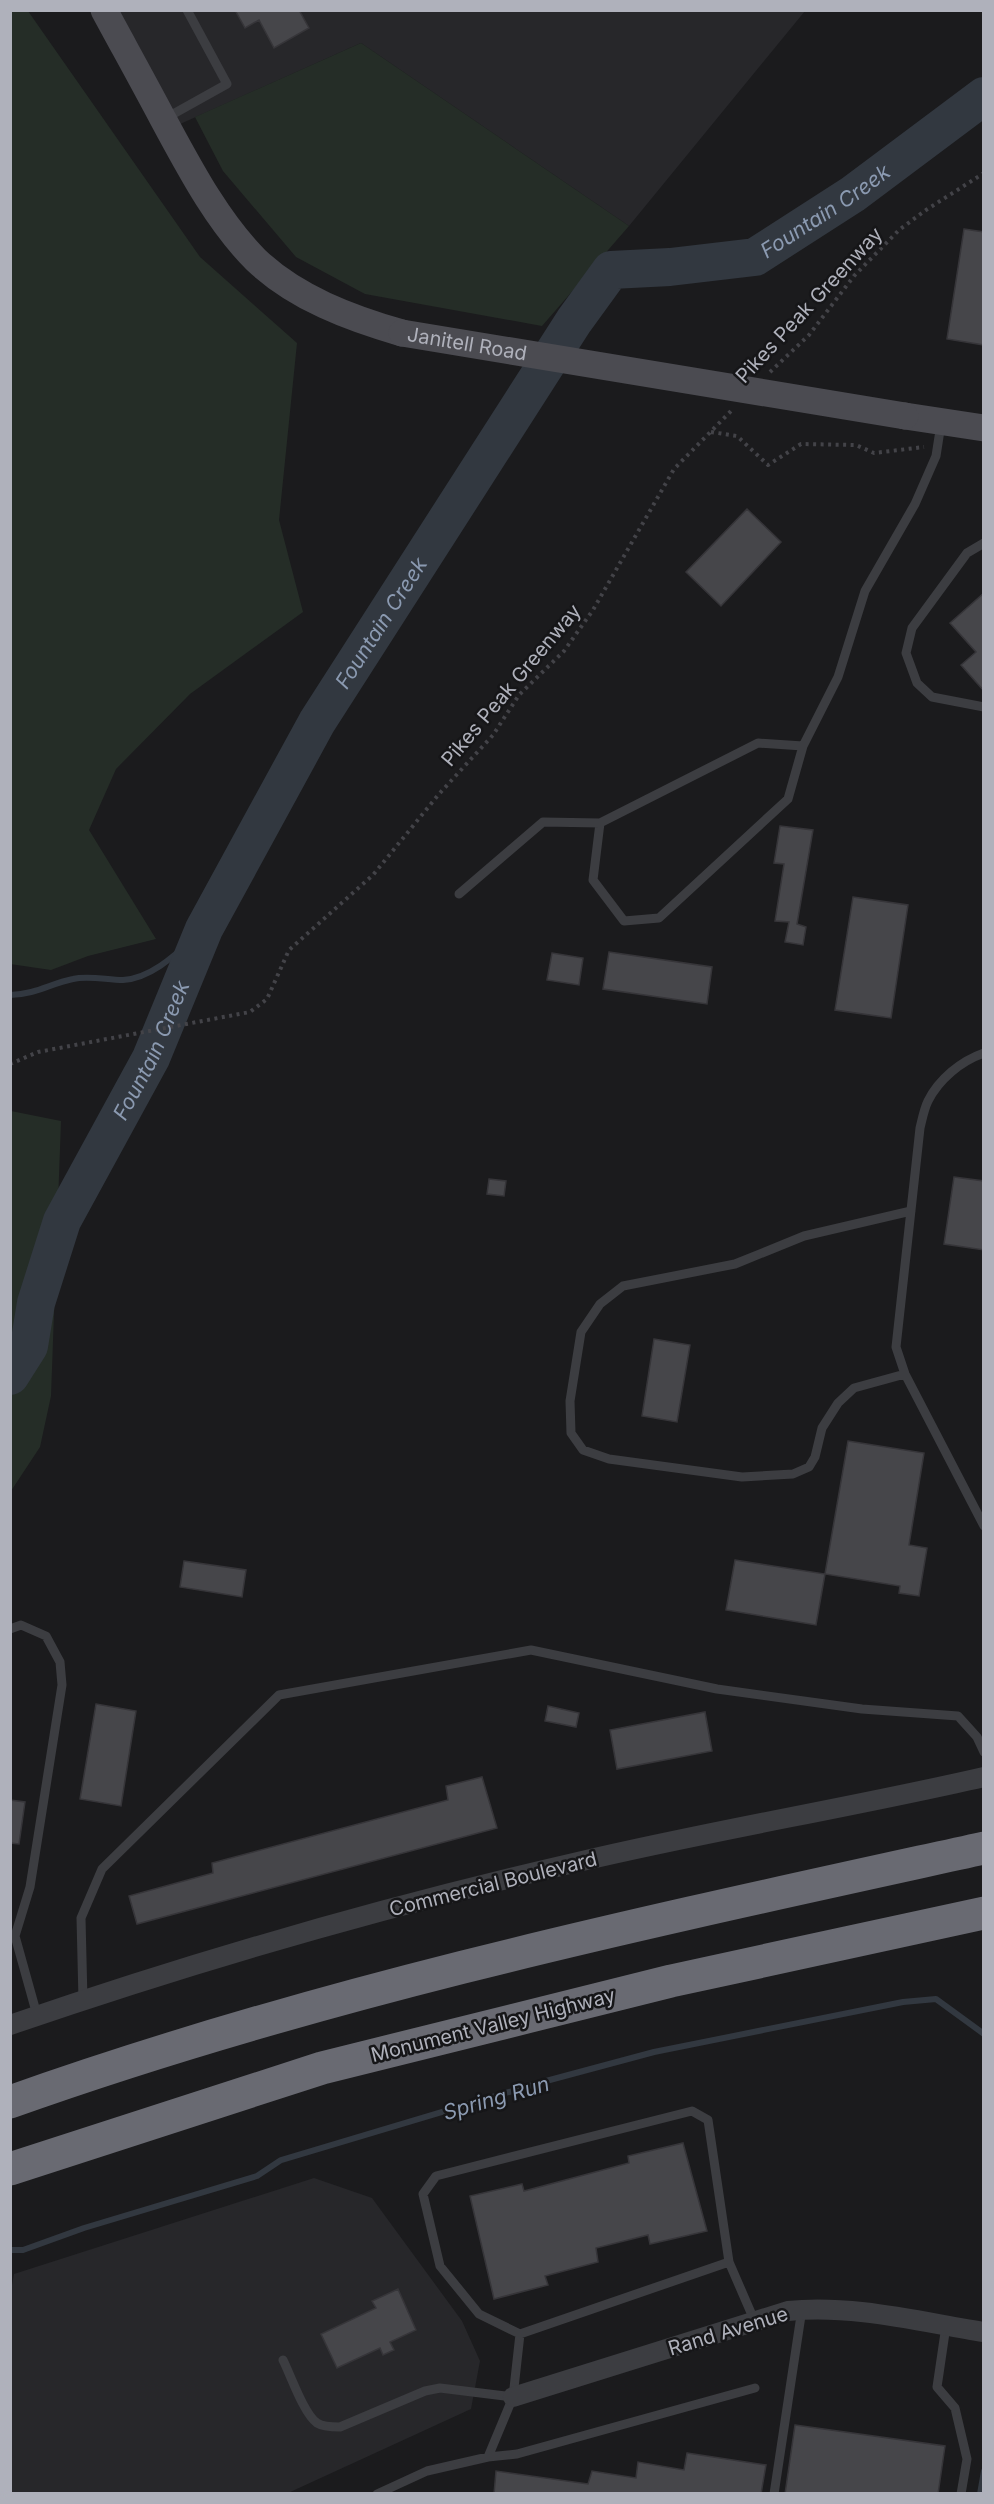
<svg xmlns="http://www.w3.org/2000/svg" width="994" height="2504" font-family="Inter,sans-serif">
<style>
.built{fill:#27272a}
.green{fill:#252d27}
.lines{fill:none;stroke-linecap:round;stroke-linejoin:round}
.stream{stroke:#323840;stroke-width:6}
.river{stroke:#323840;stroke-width:38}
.building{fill:#46464a;stroke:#363539;stroke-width:1.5}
.path{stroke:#434348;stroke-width:4;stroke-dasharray:3 4.5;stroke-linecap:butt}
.lane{stroke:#3c3d41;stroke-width:9}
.street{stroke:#3c3d41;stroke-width:20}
.secondary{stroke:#4b4b51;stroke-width:27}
.highway{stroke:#696a72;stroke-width:33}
.secondary-bridge{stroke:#4b4b51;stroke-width:27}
.labels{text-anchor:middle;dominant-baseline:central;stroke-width:5;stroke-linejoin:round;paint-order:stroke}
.street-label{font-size:20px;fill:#afb1bb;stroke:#161618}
.water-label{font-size:21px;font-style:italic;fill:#8b9ab1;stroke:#161618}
</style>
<rect width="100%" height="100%" fill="#1b1b1d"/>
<path class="built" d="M104,11H805L629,226L361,43L169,129Z
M314,2178L372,2198L462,2321L480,2361L471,2409L288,2493L11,2494L10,2296L14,2274Z"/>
<path class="green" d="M28,11L200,257L297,343L279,520L303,612L190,694L116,769L89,830L156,939L88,956L51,970L10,964V11Z
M361,43L629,226L542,326L365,294L296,257L223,171L195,117Z
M11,1111L61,1121L51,1396L40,1447L11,1491Z"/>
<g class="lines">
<path class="stream" d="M10,995C37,994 49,984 73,979C88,975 107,980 123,980C155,978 182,948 204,929
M10,2250H23L84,2228L257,2176L281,2160L546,2081L654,2052L903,2002L936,1999L984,2034
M980,2494L984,2471"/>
<path class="river" id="s1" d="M10,1376L29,1346L36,1303L62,1221L151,1058L204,929L317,722L574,321L611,270L670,267L755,257L853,194L984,96"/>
</g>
<path class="building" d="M235,10H299L309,28L274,48L259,20L245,28Z
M964,229L984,232V345L947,339Z
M747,509L781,542L721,606L686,572Z
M984,593V691L961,665L976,652L950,623Z
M780,826L813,830L797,924L806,927L803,945L785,942L789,922L775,921L784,864L774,863Z
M853,897L908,905L891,1018L835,1010Z
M609,952L712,967L707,1004L603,989Z
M552,953L583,958L579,985L547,980Z
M954,1177L984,1181V1250L944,1244Z
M489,1179L506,1181L504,1196L487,1194Z
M654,1339L690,1345L677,1422L642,1416Z
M848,1441L924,1453L909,1545L927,1548L919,1596L899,1593L900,1586L825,1574Z
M735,1560L825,1574L816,1625L726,1610Z
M184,1561L246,1570L242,1597L180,1587Z
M96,1704L136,1711L121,1806L80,1799Z
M548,1706L579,1713L576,1727L545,1721Z
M705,1712L712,1751L617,1769L610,1730Z
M482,1777L497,1828L137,1924L129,1896L213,1873L212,1863L448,1800L446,1786Z
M10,1800L25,1802L19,1844L10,1843Z
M683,2143L707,2231L650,2244L648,2235L596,2248L598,2262L545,2276L548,2285L494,2299L470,2196L522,2184L524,2191L629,2163L628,2156Z
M398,2289L416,2330L390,2342L394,2350L383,2355L380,2348L337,2368L321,2334L376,2308L372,2301Z
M795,2425L945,2446L938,2494H785Z
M687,2453L766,2465L761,2494H494L496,2471L588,2484L592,2471L636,2478L638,2462L684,2470Z"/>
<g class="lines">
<path class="path" d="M770,372L809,335L854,276L899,230L926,210L984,173
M711,432L737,436L768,465L801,444L856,445L874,453L924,447
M10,1064L38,1052L250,1012L267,999L289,950L373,875L439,794L493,735L519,695L564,651L593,610L674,469L731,411"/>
<path class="lane" d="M166,118L227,84L187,10
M984,543L967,553L912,628L906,653L917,683L932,697L984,707
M803,746L758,743L600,823L593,880L624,921L659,918L788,799L803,746L838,677L865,591L915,504L936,456L941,424
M459,894L543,822L600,823
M984,1053C961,1061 939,1079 928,1101C924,1109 922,1120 920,1128L896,1347L905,1374L984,1526
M905,1374L854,1388L838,1403L822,1428L815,1457L809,1467L793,1474L742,1477L609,1459L583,1450L571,1433L570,1401L581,1332L600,1304L623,1286L735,1264L804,1236L911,1211
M10,1629L21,1625L46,1636L60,1662L62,1685L30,1887L15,1936L37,2015
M83,2000L81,1918L102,1869L279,1695L531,1650L717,1689L862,1709L958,1716L977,1737L984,1752
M946,2326L937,2387L955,2408L967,2459L961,2494
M520,2334L729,2262
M283,2360C291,2376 304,2414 317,2423C323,2427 333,2427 340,2427L425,2391L440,2388L513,2397
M488,2457L513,2397L520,2334L479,2314L440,2266L423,2194L436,2176L692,2111L708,2120L729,2262L755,2322
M377,2494L427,2471L488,2457L517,2454L755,2388
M774,2494L802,2309"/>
<path class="street" d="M10,2025C196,1961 387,1906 578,1862C713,1830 849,1808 984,1777
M513,2397L788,2311C851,2304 921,2322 984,2332"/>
<path class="secondary" d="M104,10C124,47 144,83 163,119C189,167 217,221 256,260C296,298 350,318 402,333
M905,416L984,428"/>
<path class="highway" d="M10,2102C327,1989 656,1920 984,1848
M10,2169L322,2068L671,1981L984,1913"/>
<path class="secondary-bridge" id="s2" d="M402,333L905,416"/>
</g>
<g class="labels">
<g class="street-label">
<text transform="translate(809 305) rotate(-47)">Pikes Peak Greenway</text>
<text stroke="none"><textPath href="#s2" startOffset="66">Janitell Road</textPath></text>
<text transform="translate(511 685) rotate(-50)">Pikes Peak Greenway</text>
<text transform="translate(493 1884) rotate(-14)">Commercial Boulevard</text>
<text transform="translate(493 2025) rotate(-14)">Monument Valley Highway</text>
<text transform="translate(728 2331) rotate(-17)">Rand Avenue</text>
</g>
<g class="water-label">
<text stroke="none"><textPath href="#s1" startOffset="1494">Fountain Creek</textPath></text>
<text stroke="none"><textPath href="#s1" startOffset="844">Fountain Creek</textPath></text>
<text stroke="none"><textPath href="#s1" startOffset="358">Fountain Creek</textPath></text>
<text transform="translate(496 2098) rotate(-16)">Spring Run</text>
</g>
</g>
<rect width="994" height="2504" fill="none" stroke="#afb1bb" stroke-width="24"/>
</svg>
